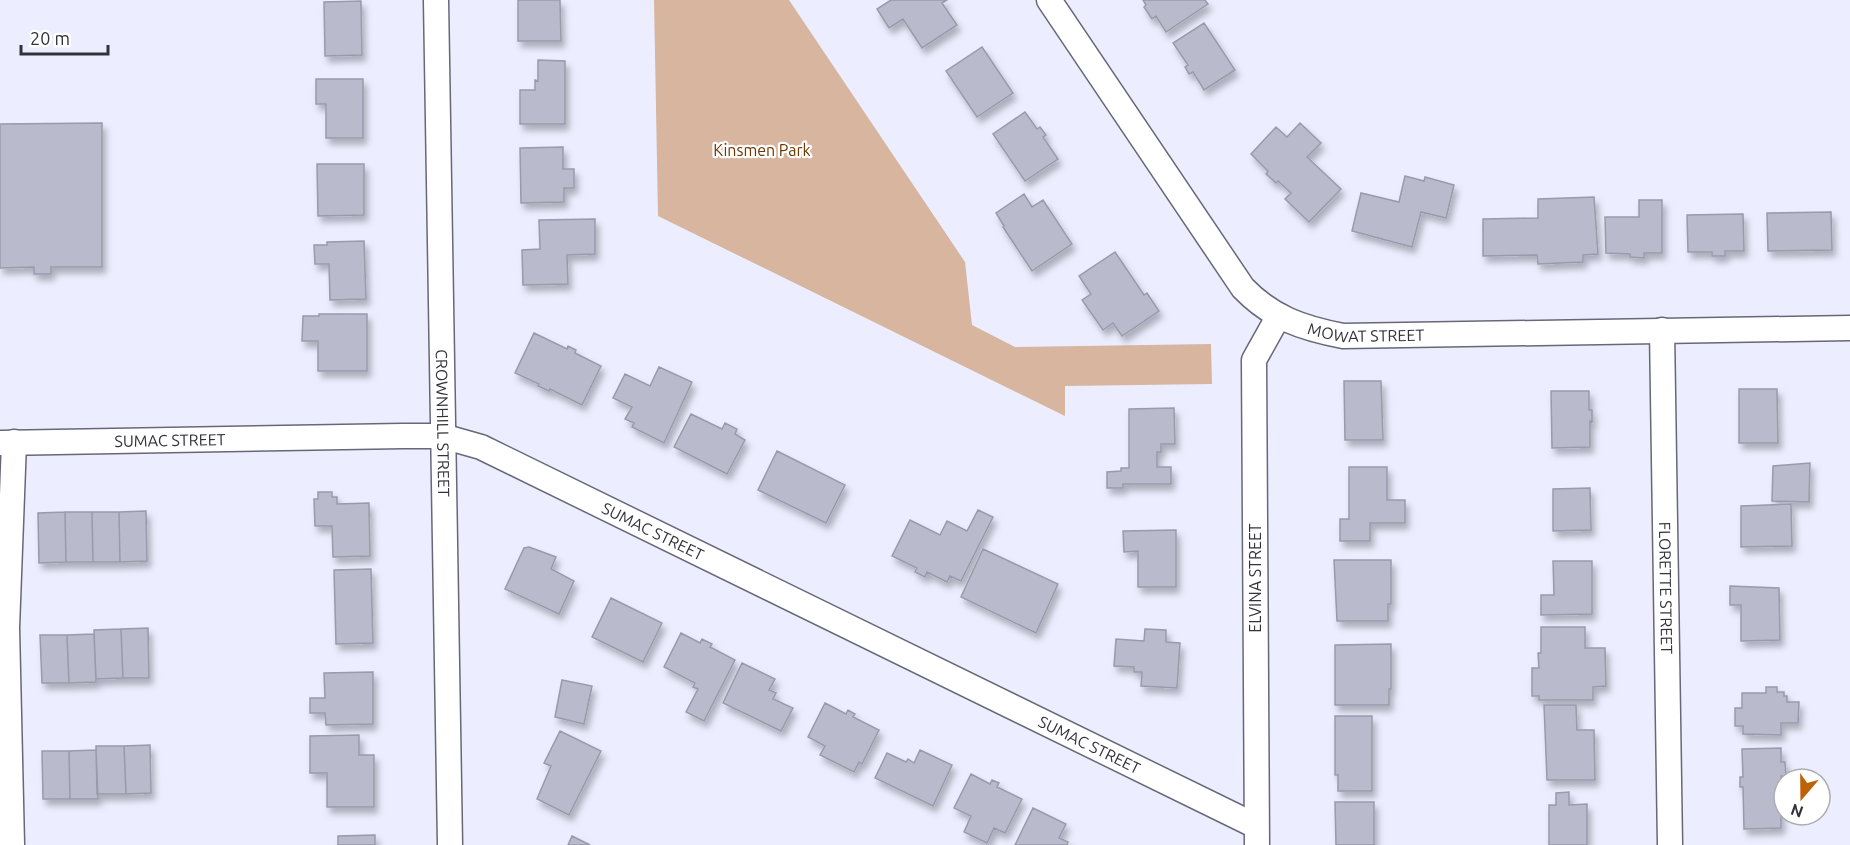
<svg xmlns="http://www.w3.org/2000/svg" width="1850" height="845" font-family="Ubuntu,sans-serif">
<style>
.green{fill:#d7b59f}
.building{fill:#b9bbcc;stroke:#999aaa;stroke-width:1.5;filter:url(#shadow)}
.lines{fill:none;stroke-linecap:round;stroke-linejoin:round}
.minor-casing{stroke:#666877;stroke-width:27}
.minor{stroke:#fff;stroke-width:24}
.labels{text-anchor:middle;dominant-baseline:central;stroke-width:4.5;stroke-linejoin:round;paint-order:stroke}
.park-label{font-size:16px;fill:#6d3603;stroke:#fff}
.street-label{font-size:16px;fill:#323239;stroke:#fff}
</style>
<defs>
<filter id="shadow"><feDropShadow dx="3.5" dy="6" stdDeviation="3" flood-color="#0004"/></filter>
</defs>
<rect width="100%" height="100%" fill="#eceeff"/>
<path class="green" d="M654,0H789L965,262L972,325L1015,347L1211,344L1212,384L1065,386V416L658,216Z"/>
<path class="building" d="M518,0H560L561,41H518Z
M891,0H947L942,3L957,25L922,48L903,19L889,28L877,9Z
M1143,0H1205L1208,4L1166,32L1156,16L1152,19L1144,7L1146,5Z
M361,1L362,55L325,56L324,2Z
M1204,23L1235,70L1204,90L1193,72L1189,74L1185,67L1188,65L1173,43Z
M982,47L1013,93L977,117L946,71Z
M538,60L565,61V124H520V90H535V80L538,81Z
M316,79H363V138H326V104H316Z
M1025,112L1037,129L1040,127L1046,135L1043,137L1058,159L1025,181L993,134Z
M102,123V267H51V274H34V267L0,268V124Z
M1300,123L1321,143L1307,157L1341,189L1309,222L1285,199L1291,193L1278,181L1276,183L1266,174L1268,171L1251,154L1276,127L1287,137Z
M563,147V169H574V188H564V202L521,203L520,148Z
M317,164H364V215L318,216Z
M1405,176L1424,181L1425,177L1454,185L1446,218L1421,212L1412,247L1352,231L1361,193L1399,202Z
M1024,194L1032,207L1043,200L1072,244L1032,271L1003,227L1004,226L996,213Z
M1594,197L1598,254L1583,255V262L1538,264L1537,255L1483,256V219L1538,218V199Z
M1639,200H1662V253H1644V258L1630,257V254L1606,253L1605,217H1639Z
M1831,212L1832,250L1768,251L1767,213Z
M1743,214L1744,251H1725V256H1712V252H1688L1687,215Z
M595,219V254L567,255L568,284L523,285L522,250L540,249L539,220Z
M364,241L366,299L330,300L329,264H315L314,245H327V242Z
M1115,252L1144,295L1147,293L1159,311L1122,336L1113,323L1103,330L1082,300L1091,294L1079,276Z
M319,314H367V371H318V341H302L303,316H319Z
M534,333L567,349L568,346L576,350L575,353L601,366L582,405L550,389L549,391L538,386L539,384L515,373Z
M659,367L692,382L664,443L632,427L634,423L625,419L632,407L613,398L625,374L650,386Z
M1344,381H1381L1383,440H1345Z
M1739,389H1777L1778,443H1739Z
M1551,391H1589V410H1592V422L1590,421V447L1552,448Z
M1174,408L1175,444H1161V452H1157V467H1171V484H1123V488H1107V472L1121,471V468H1129V409Z
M691,414L722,429L725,423L737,429L735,434L745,440L727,474L674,447Z
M777,451L845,485L826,523L758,490Z
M1810,463L1809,502L1772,501L1773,466Z
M1349,467H1387V500H1405V523H1370V541H1340V519H1349Z
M1590,488L1591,530L1553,531V489Z
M318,492H332V497H337V504L369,503L370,556L333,557L332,526H315L314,499H318Z
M1791,504L1792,546L1741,547V506Z
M978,510L993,517L961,581L950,576L947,582L927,572L925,577L915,572L917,568L892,556L910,520L940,535L947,521L967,531Z
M146,511L147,561L120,562L119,512Z
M65,512L66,562L39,563L38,513Z
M65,512H92L93,562H66Z
M92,512H119L120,562H93Z
M1176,530V587H1138V551L1124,552L1123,531Z
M529,547L556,557L551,569L574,581L559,614L505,589L524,548Z
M983,549L1058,584L1036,633L961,597Z
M1334,560H1391V604H1388V621H1337Z
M1553,561H1592V614L1541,615V595H1554Z
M371,569L373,643L336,644L334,570Z
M1730,586L1779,588L1780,640L1741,641V605H1730Z
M611,598L662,623L643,662L592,637Z
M1541,627H1585V648H1605L1606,686L1593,687V700H1539V696H1532V668H1539L1538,653H1541Z
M148,628L149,678H123L121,629Z
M121,629L123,678L96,679L94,630Z
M1145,629L1166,630V642L1180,643L1177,688L1141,686L1142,672H1134V667L1114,666L1116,639L1144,641Z
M681,633L700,643L702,639L712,644L710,647L735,660L704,721L686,712L698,689L693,687L695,683L664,667Z
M94,634L96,682L69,683L67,635Z
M40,635H67L69,683H42Z
M1391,644V689H1389V705H1335V645Z
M742,663L775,679L769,690L776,693L773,699L793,708L781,731L723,703Z
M373,672V724L326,725L325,713H310V698H325L324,673Z
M562,680L592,686L584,724L555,717Z
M1766,687H1777V692H1784V696H1787V702H1799L1798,723H1781V735L1743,734V726H1735V708H1742V693H1766Z
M825,703L846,714L848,710L855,714L853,717L879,730L862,764L859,762L854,772L820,755L825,746L808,737Z
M1544,705H1576L1577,730H1594L1595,780H1547Z
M1335,716H1372V791H1338V775H1335Z
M560,731L601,751L569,815L537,799L551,766L544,763Z
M359,735V755H374V807H327V773H310V736Z
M150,745L151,793L126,794L124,746Z
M96,746H124L126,794H97Z
M1781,748V762H1785L1786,776H1781V782L1784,781V799H1781V828L1744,829L1743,787H1740V777H1743L1742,749Z
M96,750L98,799H70L69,751Z
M920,750L952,765L933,806L875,778L887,753L906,762L908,759L914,763Z
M42,751H69L70,799H43Z
M971,774L990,784L992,780L999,783L997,787L1022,799L1005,833L994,828L987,843L964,832L971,816L954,808Z
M1569,792V805L1587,804V845H1549V805H1556V793Z
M1335,802H1374V845H1336Z
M1033,808L1066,824L1059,838L1068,842L1067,845H1015Z
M375,835V845H338V836Z
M572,836L590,845H568Z"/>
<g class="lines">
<g class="minor-casing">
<g id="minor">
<path id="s1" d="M436,0L450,845"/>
<path id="s2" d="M1049,0L1243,288C1272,318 1302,328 1343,336L1850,328"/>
<path id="s3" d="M1662,330L1670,845"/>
<path id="s4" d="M0,443L403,436H442L481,447L1256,826"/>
<path d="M12,845L7,628L14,442"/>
<path d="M1257,845L1254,360L1278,317"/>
</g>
</g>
<use href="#minor" class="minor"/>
</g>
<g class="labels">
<g class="park-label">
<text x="762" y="150">Kinsmen Park</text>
</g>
<g class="street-label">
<text stroke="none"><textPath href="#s2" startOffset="483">MOWAT STREET</textPath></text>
<text stroke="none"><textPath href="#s1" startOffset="423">CROWNHILL STREET</textPath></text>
<text stroke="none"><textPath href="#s4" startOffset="170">SUMAC STREET</textPath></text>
<text stroke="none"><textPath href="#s4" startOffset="674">SUMAC STREET</textPath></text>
<text transform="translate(1255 578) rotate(-90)">ELVINA STREET</text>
<text stroke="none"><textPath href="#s3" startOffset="258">FLORETTE STREET</textPath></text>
<text stroke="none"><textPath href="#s4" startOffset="1160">SUMAC STREET</textPath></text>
</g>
</g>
<g transform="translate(1802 797) rotate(200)"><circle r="28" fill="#ffffff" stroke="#adadb0" stroke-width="1.5"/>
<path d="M0-4.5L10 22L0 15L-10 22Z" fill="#bd6207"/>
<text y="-9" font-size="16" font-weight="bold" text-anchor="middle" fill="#323239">N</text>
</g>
<path d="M21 45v9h87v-9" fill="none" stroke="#323239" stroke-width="3"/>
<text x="30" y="45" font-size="18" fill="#323239" stroke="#ffffff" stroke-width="4.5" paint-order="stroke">20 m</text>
</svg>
